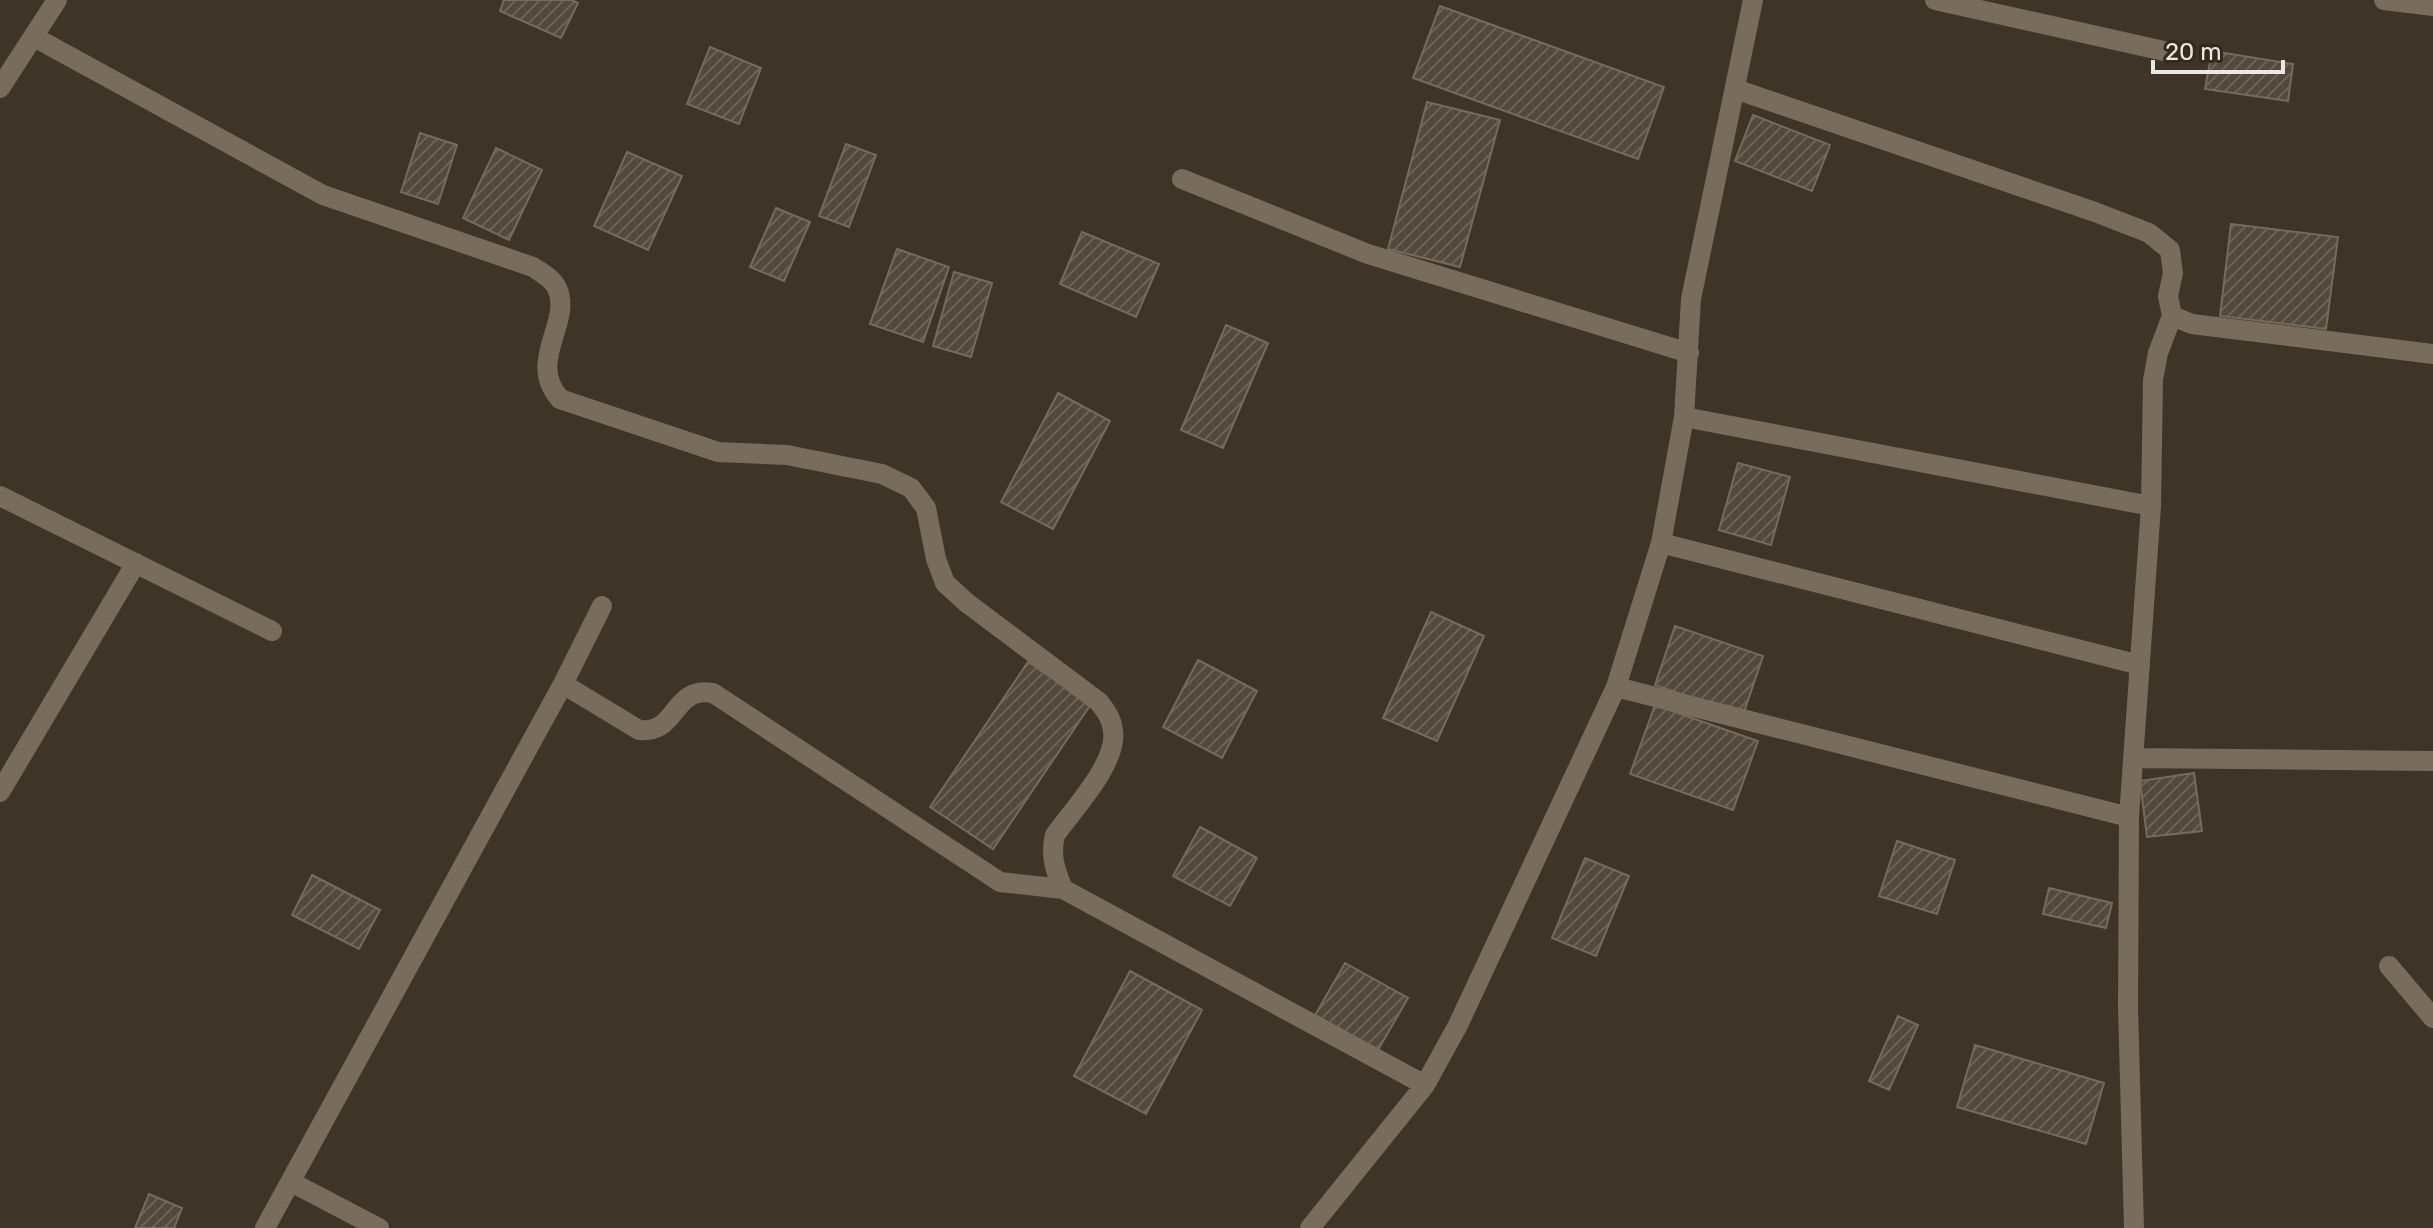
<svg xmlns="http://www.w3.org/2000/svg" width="2433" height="1228" font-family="Rubik,sans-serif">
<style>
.building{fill:url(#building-hatch);stroke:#766b5d;stroke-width:2}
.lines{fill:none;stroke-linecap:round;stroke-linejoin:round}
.service{stroke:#776c5e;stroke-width:20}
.minor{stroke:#776c5e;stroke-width:20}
</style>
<defs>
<pattern id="building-hatch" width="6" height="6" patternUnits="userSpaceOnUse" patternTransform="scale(2)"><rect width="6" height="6" fill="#53493c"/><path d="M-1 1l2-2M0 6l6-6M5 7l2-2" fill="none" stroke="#6c6358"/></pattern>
</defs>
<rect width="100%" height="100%" fill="#3e3428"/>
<path class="building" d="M504,0H572L578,3L561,38L500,11Z
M1440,6L1664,87L1638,159L1413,78Z
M710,47L761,68L739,124L687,104Z
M2212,51L2293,64L2288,101L2205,89Z
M1427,102L1500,120L1460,267L1388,249Z
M1753,115L1830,145L1812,191L1735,161Z
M420,133L457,145L438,204L401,192Z
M846,144L876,155L849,227L819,216Z
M496,148L542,170L509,240L463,218Z
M627,152L682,176L648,250L594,226Z
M776,208L810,222L784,281L750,267Z
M2231,224L2338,237L2326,329L2220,316Z
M1082,232L1159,264L1136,317L1060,284Z
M897,249L949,267L923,342L870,324Z
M954,272L992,283L971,357L933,346Z
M1226,325L1268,343L1223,448L1181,430Z
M1058,393L1110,421L1053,529L1001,502Z
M1738,463L1790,477L1771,545L1719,530Z
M1431,612L1484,636L1437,741L1383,718Z
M1675,626L1763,656L1743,715L1655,685Z
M1198,660L1257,691L1222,758L1163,727Z
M1028,662L1091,704L993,849L930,807Z
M1655,705L1758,741L1733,810L1630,774Z
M2194,773L2202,831L2147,837L2140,781Z
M1200,827L1257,858L1230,906L1173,876Z
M1897,841L1955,860L1937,914L1879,896Z
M1585,858L1629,876L1596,956L1552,938Z
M312,875L380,910L359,949L292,915Z
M2049,888L2112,903L2106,928L2043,914Z
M1345,963L1408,998L1378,1050L1315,1015Z
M1130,971L1202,1010L1146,1114L1074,1076Z
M1898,1016L1918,1025L1889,1090L1869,1081Z
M1975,1045L2104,1083L2086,1144L1957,1107Z
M149,1194L182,1208L174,1228H135Z"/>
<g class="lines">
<path class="service" d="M0,496L272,631
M0,792L136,563
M291,1182L379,1228"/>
<path class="minor" d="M1935,0L2173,53
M2384,0L2433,6
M34,37L323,195L533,267C542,273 552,278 557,288C573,322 526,361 560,399L718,452L787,455L882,474L911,488L926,508L936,559L945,583L967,603L1099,702C1106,711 1112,719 1113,731C1118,762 1073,810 1055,835C1050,855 1055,870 1063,889L1425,1085
M0,88L57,0
M1735,89L2095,212L2149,233L2170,250L2173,273L2168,296L2172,316L2192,324L2433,354
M1182,179L1368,254L1689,353
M1684,417L2151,506
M1661,543L2140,665
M563,684L639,730C679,734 671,686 713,693L1000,882L1063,889
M1616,687L2129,817
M2133,758L2433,761
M2389,966L2433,1018
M265,1228L563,684L602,606
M1310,1228L1425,1085L1458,1025L1616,687L1661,543L1684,417L1691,299L1753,0
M2134,1228L2128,1007L2129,817L2151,506L2153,380L2158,353L2172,316"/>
</g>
<path d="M2153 60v12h130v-12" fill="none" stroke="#eee7df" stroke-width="4"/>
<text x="2165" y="60" font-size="24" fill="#eee7df" stroke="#342a1e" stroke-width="6" paint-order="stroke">20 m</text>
</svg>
